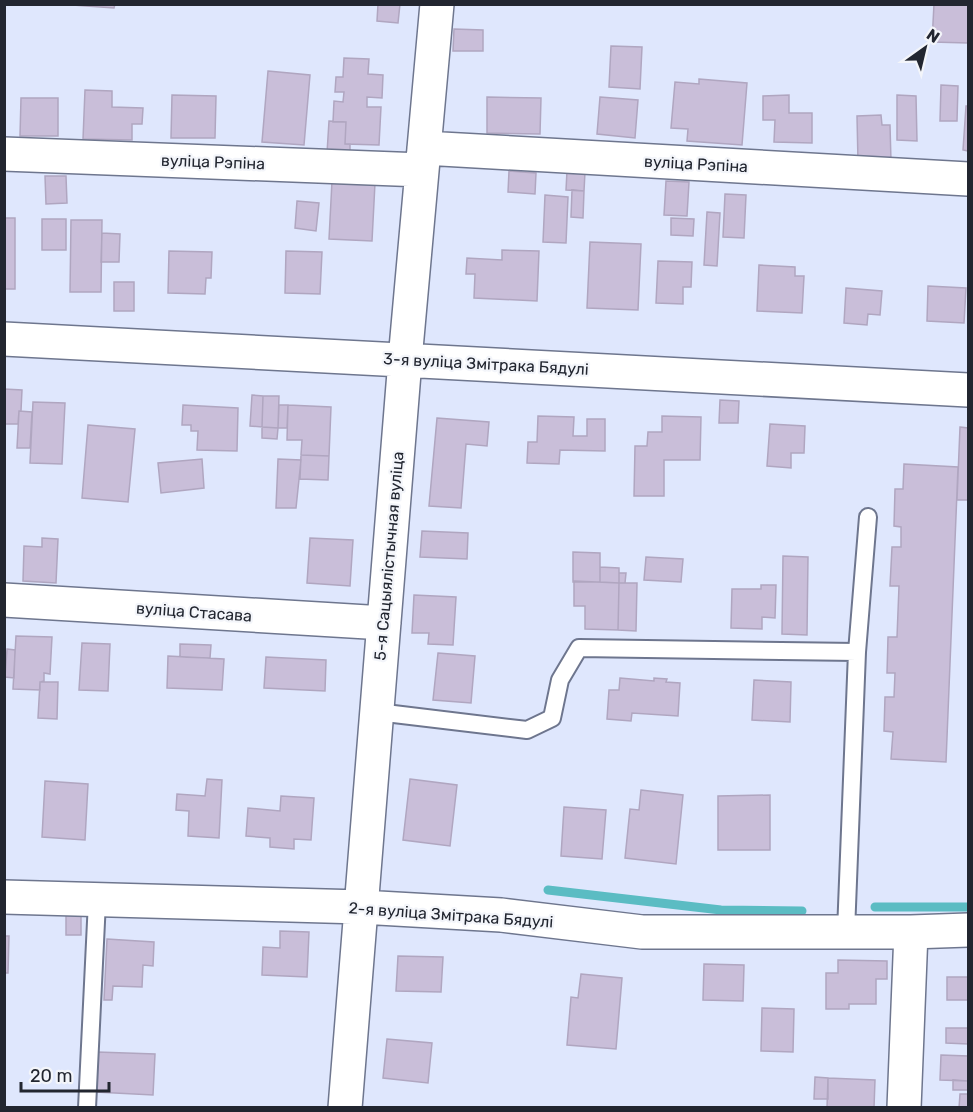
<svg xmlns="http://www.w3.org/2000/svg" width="973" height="1112" font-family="Rubik,sans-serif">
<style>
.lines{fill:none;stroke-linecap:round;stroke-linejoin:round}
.stream{stroke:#5bbcc3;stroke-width:9}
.building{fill:#c9bed9;stroke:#b0a6c0;stroke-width:1.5}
.service-casing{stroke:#6e768e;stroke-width:20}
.minor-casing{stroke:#6e768e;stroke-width:36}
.service{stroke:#fff;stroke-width:16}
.minor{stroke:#fff;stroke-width:33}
.labels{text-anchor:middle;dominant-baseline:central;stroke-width:4.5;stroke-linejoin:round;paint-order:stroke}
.street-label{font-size:16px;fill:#222630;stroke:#f3f5fa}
</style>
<rect width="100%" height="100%" fill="#dfe7fd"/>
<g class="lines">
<path class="stream" d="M548,890L721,910L802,911
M875,907H968"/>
</g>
<path class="building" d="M58,4H115L114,8Z
M378,4H400L398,23L377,21Z
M934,4H968V43L932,42Z
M454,29L483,30V51H453Z
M611,46L642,47L640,89L609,87Z
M344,58L369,59L368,74L383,75L382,98L367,97V107H381L379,145L345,144L346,122H333L334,101L343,102L344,92H335L336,77H343Z
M268,71L310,75L304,145L262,142Z
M699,79L747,83L742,145L687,141L688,129L671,128L675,82L699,84Z
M941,85L958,86L957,121H940Z
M85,90L112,91V107L143,108L142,124H132V140L83,139Z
M172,95L216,96L215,138H171Z
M789,95V113H812V143L774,142L775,120H763V96Z
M897,95L916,96L917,141L897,140Z
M487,97L541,98L540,134L487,133Z
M600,97L638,100L635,138L597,134Z
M21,98H58V136H20Z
M966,106H968V151L963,150Z
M881,115L882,125H890L891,161L858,162L857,116Z
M329,121L346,122L345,144H350V154L327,153Z
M509,171L536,173L535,194L508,192Z
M567,171L585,172L584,191L566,190Z
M45,176H66L67,203L46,204Z
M332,181L375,183L372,241L329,239Z
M666,181L689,182L687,216L664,215Z
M572,190L584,191L583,218L571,217Z
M725,194L746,195L744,238L723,237Z
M545,195L568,197L566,243L543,242Z
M297,201L319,203L316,231L295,228Z
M707,212L720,213L717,266L704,265Z
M4,218H15V289H4Z
M671,218L694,219L693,236L671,235Z
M42,219H66V250H42Z
M71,220H102L101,292H70Z
M102,233L120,234L119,262H101Z
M590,242L641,244L638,310L587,308Z
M502,250L539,251L537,301L474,298L475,274H466L467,258L502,260Z
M169,251L212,252L211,278H206L205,294L168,293Z
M286,251L322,252L320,294L285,293Z
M658,261L692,262L691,287H683V304L656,303Z
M759,265L795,267V276H804L802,313L757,311Z
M114,282H134V311H114Z
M928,286L966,288L964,323L927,321Z
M846,288L882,291L880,315L868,314L867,325L844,323Z
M4,389L22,390L21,411H19L18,424H4Z
M252,395L263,396L262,427L250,426Z
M263,396H279L278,428L262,427Z
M720,400L739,401L738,423H719Z
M33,402L65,403L62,464L30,463Z
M183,405L238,408L237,451L197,450L198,431H191V425H182Z
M279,405H288L287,428H278Z
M288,405L331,407L329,456L301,455L302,440H287Z
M19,411L32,412L30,448H17Z
M538,416L574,417L573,436H587V419H605V451L560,450L559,464L527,463L528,442H537Z
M662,416L701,417L700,460H664V496H634L635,446H647L648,432H662Z
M437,418L489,422L487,446L466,444L461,508L429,506Z
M770,424L805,426L804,453H791V468L767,466Z
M88,425L135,429L128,502L82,498Z
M262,427L278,428L277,439L262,438Z
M960,427L968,428V500H957Z
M301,455L329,456L328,480L300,479Z
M202,459L204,488L161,493L158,463Z
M278,459L301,460L296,508H276Z
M904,464L958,467L946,762L891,759L893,732L884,731L885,697H894L895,673H887L888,637H897L899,586H890L892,547H901V527L894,526L895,489H903Z
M422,531L468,533L467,559L420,557Z
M42,538L58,539L56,583L23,581L24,546L42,547Z
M310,538L353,540L350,586L307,583Z
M573,552L600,553V582H573Z
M783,556L808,557L807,635L782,634Z
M646,557L683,559L681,582L644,580Z
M600,567L619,568V583L600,582Z
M619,573H626L625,583H619Z
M574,581L619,583L618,630L585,629V606H574Z
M619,583H637L636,631L618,630Z
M761,585H776L775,618L762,617V629L731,628L732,589H761Z
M414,595L456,597L453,645L428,644L429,633H412Z
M16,636L52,637L50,674L44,673V681L40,682V690L13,689Z
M82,643L110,644L108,691L79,690Z
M180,644L211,645L210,658L180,657Z
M7,649L15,650L14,678L5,677Z
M438,653L475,656L471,703L433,700Z
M168,656L224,659L222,690L167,688Z
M266,657L326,660L325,691L264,688Z
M620,678L654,681V678L667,679L666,682L680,683L678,716L632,713L631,721L607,719L609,690H619Z
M754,680L791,682L790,722L752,720Z
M40,682H58L57,719L38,718Z
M207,779L222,780L219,838L188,836L189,811L176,810L177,794L205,796Z
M410,779L457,785L450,846L403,840Z
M45,781L88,784L85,840L42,837Z
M641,790L683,795L676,864L625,858L630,809L639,810Z
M770,795V850H718V796Z
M281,796L314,798L311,840L294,839V849L270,847V838L246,836L248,808L280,811Z
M564,807L606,810L602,859L561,856Z
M81,912V935H66V913Z
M280,931L309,932L307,977L262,975L263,947L280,948Z
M4,936H9L8,973H4Z
M107,939L154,942L153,966L143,965L142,987L113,986L112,1000H104Z
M398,956L443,957L441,992L396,991Z
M838,960L887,961V979H876V1004H849V1009H826V973H838Z
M704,964L744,965L743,1001L703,1000Z
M581,974L622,978L616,1049L567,1045L571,997L578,998Z
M947,977H968V1000H947Z
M762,1008L794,1009L793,1052L761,1051Z
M946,1028H968V1044L946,1043Z
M387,1039L432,1043L428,1083L383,1078Z
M97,1052L155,1054L153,1095L96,1092Z
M941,1055L968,1056V1081L940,1080Z
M815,1077L828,1078V1099H814Z
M828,1078L875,1080L874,1108H827Z
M953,1080L968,1081V1090H953Z
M960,1094H968V1108H959Z"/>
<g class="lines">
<g class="service-casing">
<path id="service" d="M377,712L527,730L552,718L560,680L579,648L857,652
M846,932L857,652L868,517
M87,1108L97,901"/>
</g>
<g class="minor-casing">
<path id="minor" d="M424,148L968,179
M4,154L422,170
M4,339L968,390
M4,600L384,623
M4,897L361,907L501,915L642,932H911L968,930
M345,1108L405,360L437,4
M904,1108L911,932"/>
</g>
<use href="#service" class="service"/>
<use href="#minor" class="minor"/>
</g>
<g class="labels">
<g class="street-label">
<text transform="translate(213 162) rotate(2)">вуліца Рэпіна</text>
<text transform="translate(696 164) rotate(3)">вуліца Рэпіна</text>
<text transform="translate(486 364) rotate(3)">3-я вуліца Змітрака Бядулі</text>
<text transform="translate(389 556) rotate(-85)">5-я Сацыялістычная вуліца</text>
<text transform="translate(194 612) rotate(4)">вуліца Стасава</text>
<text transform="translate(451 915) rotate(4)">2-я вуліца Змітрака Бядулі</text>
</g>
</g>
<rect width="973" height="1112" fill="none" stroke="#222630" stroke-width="12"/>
<g transform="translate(925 48) rotate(34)" stroke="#f3f5fa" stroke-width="4.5" paint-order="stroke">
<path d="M0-4.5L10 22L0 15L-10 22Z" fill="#222630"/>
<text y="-9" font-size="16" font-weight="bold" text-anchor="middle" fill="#222630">N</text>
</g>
<path d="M21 1082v9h88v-9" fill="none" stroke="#222630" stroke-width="3"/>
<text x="30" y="1082" font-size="18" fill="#222630" stroke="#f3f5fa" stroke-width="4.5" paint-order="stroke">20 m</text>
</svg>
